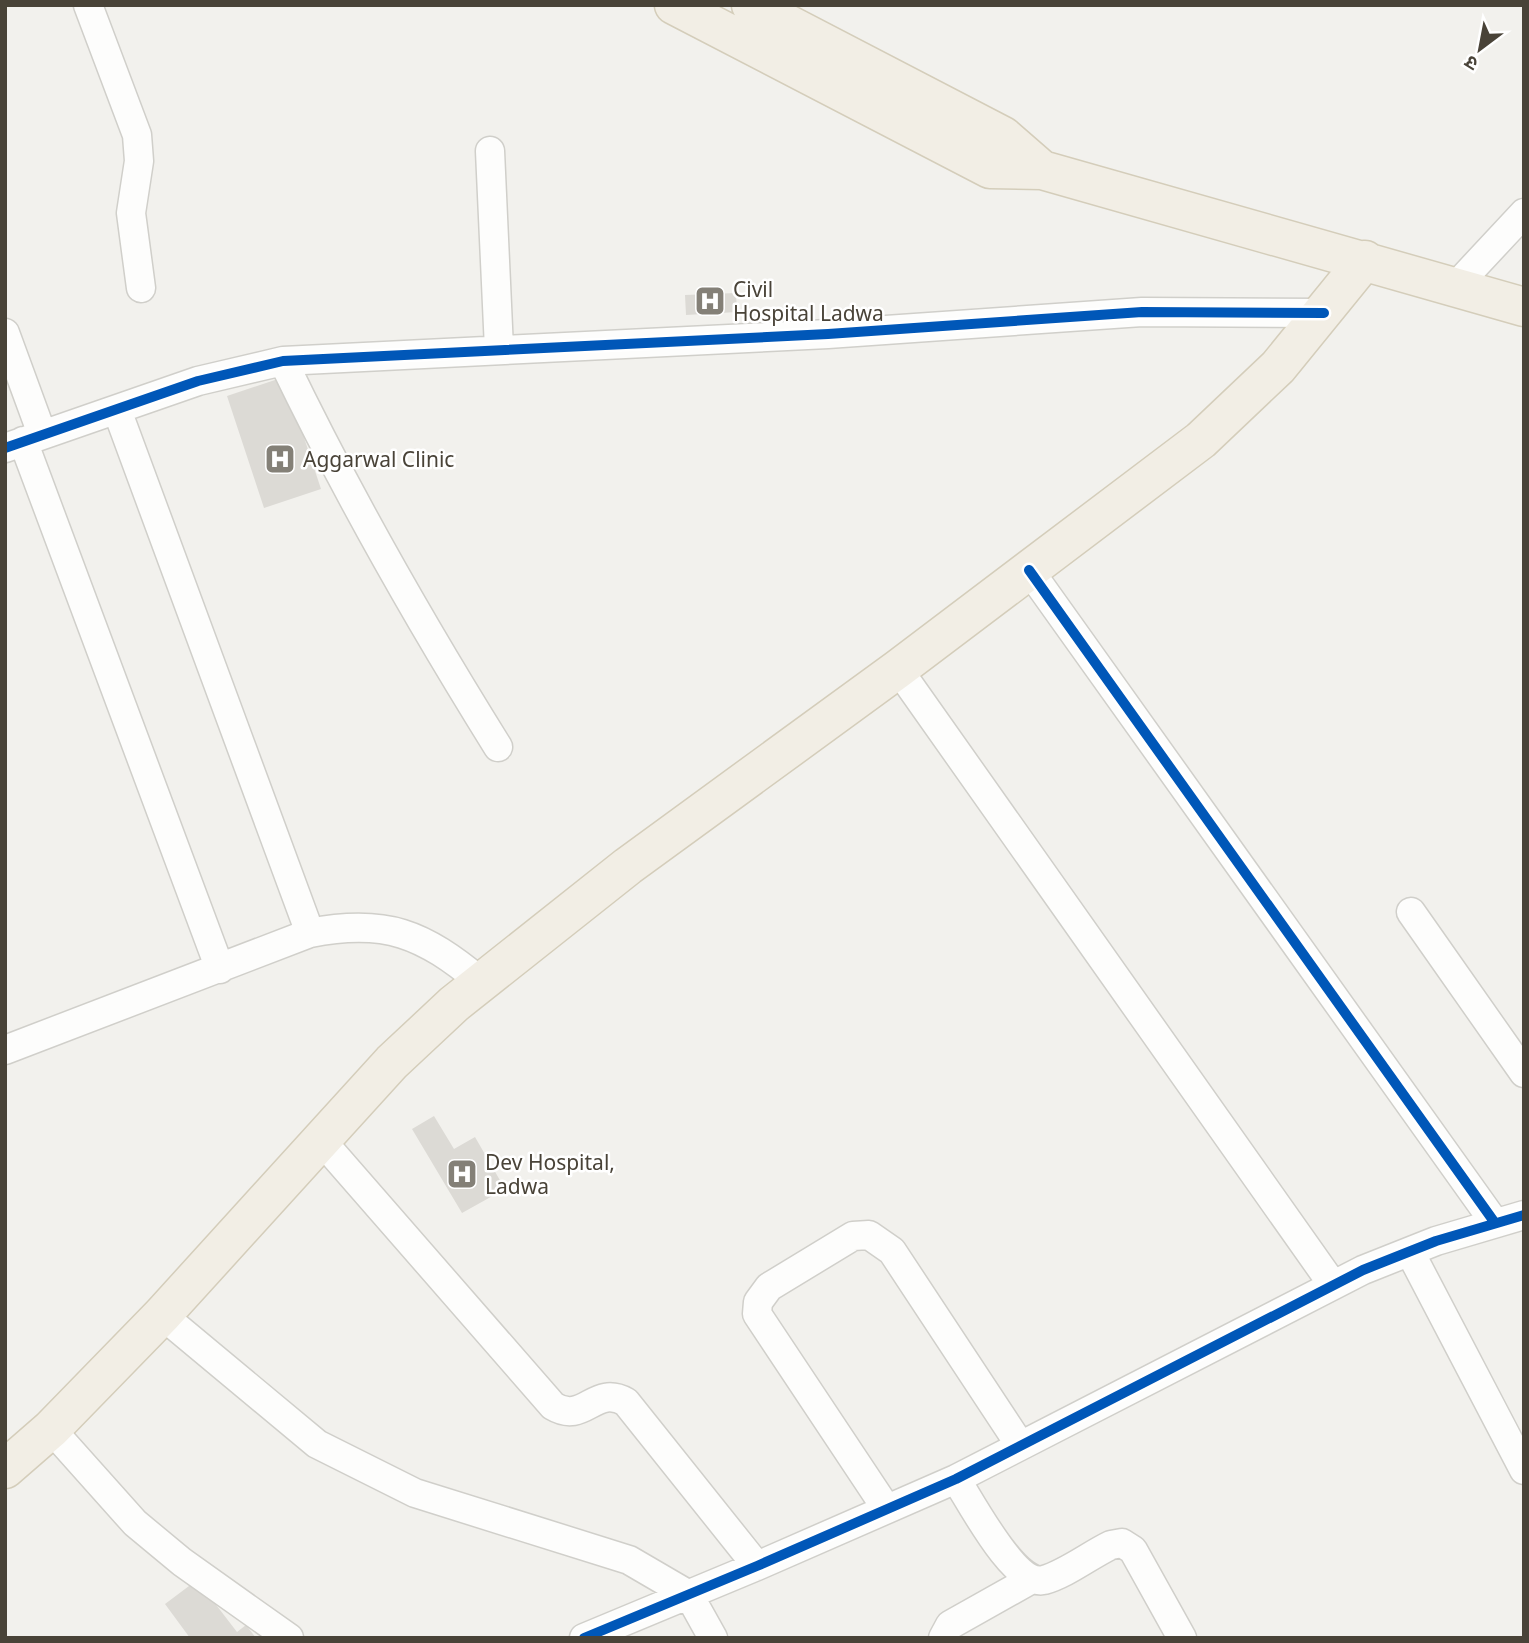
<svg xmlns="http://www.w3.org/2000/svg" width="1529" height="1643" font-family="'Noto Sans','Noto Sans Devanagari',sans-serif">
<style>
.building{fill:#dcdad5}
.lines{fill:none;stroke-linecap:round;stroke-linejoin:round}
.minor-casing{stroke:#d0cfca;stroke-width:31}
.primary-casing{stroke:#d4cdba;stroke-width:41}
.minor{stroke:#fdfdfc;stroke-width:28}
.primary{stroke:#f2eee5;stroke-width:38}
.cycleway-casing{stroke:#fff;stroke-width:15}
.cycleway{stroke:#0057b8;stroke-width:10}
.labels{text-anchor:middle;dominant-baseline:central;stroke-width:5;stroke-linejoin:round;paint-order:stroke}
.poi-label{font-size:21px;fill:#494338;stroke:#fff;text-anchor:start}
</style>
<rect width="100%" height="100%" fill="#f2f1ed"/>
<path class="building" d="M736,293L737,312L686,315L685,295Z
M284,377L321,489L264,508L227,396Z
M434,1116L454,1149L475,1137L505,1189L462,1213L412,1129Z
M197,1580L237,1632L246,1625L256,1638H190L165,1604Z"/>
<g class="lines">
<g class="minor-casing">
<path id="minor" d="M88,5L137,135L139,161L131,213L141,288
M490,151L499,349
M1455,287L1524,213
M5,333L42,434
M283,361C347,494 420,622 498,747
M117,410L310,933
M23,441L220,969
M5,448L198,381L283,361L828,334L1142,312L1324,313
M1029,570L1495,1223
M898,669L1333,1285
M1411,912L1524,1073
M5,1050L310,933C386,918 423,934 481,982
M321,1140L553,1406C585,1425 594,1384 626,1402L757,1566
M1410,1252L1524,1470
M162,1315L317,1444L415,1493L629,1560L689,1595L713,1638
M51,1429L135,1523L182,1562L289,1638
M956,1479C971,1502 1015,1587 1044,1580C1066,1574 1090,1555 1111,1545L1122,1543L1133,1550L1182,1638
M886,1508L757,1314L758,1302L769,1287L853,1236L869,1235L892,1251L1020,1445
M584,1638L757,1566L956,1479L1363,1270L1436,1241L1524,1215
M943,1638L950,1625L1030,1580"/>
</g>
<g class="primary-casing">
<path id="primary" d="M674,5L990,169L1042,170L1524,307
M751,5L1003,136L1042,170
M5,1469L51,1429L162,1315L392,1062L454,1004L628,866L898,669L1201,440L1278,367L1365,260"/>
</g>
<use href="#minor" class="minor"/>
<use href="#primary" class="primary"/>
<g class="cycleway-casing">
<path id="cycleway" d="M5,448L198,381L283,361L828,334L1142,312L1324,313
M1029,570L1495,1223
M584,1638L757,1566L956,1479L1363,1270L1436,1241L1524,1215"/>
</g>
<use href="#cycleway" class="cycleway"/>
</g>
<defs>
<g id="hospital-square" transform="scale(1.575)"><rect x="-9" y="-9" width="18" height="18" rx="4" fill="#848077" stroke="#fff"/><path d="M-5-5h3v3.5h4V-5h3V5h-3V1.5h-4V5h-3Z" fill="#fff"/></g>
</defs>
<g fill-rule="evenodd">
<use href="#hospital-square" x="710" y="301"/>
<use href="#hospital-square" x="280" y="459"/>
<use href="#hospital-square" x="462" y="1174"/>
</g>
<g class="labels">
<g class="poi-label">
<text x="733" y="289">Civil<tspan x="733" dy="24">Hospital Ladwa</tspan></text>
<text x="303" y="459">Aggarwal Clinic</text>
<text x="485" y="1162">Dev Hospital,<tspan x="485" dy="24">Ladwa</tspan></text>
</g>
</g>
<rect width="1529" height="1643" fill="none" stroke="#494338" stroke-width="14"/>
<g transform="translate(1480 49) rotate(212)" stroke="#ffffff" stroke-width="5" paint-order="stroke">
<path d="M0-5L12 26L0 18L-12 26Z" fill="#494338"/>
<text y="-10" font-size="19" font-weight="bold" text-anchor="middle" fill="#494338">उ</text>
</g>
</svg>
